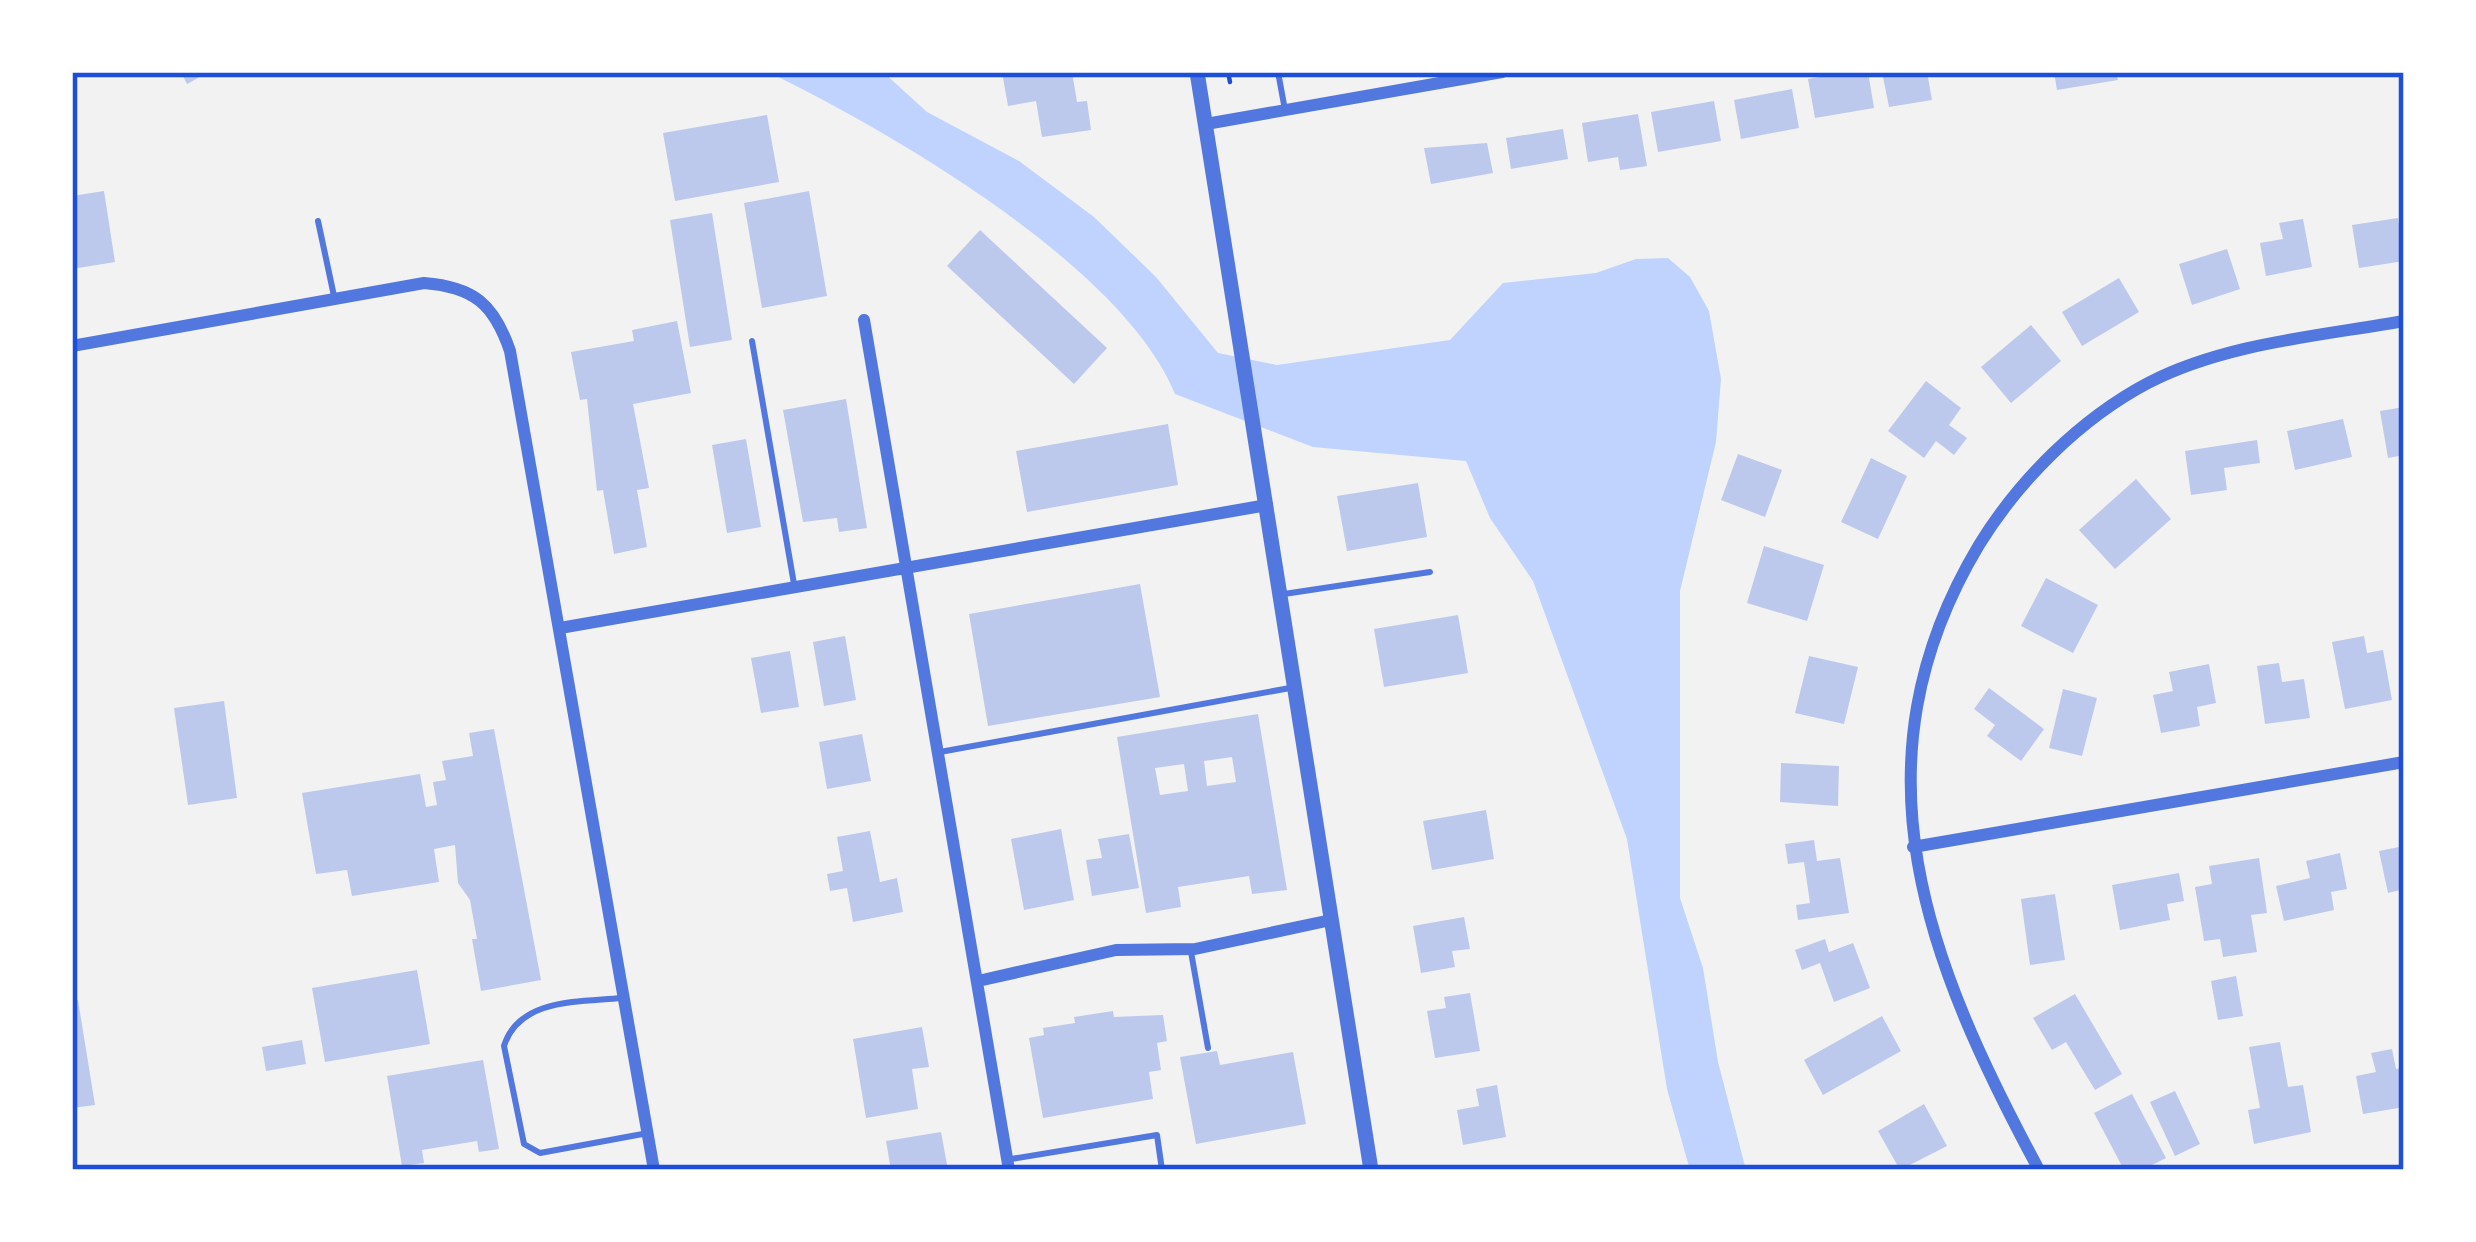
<svg xmlns="http://www.w3.org/2000/svg" width="2476" height="1242" font-family="'Exo 2',sans-serif">
<style>
.water{fill:#bfd3fe}
.building{fill:#bdc9ec;fill-rule:evenodd}
.lines{fill:none;stroke-linecap:round;stroke-linejoin:round}
.path{stroke:#1d4ed8;stroke-width:4.5}
.service{stroke:#5277de;stroke-width:6}
.minor{stroke:#5277de;stroke-width:12}
.tertiary{stroke:#5277de;stroke-width:15}
.neatline{fill:none;stroke:#1d4ed8;stroke-width:4.5}
</style>
<rect width="100%" height="100%" fill="#f2f2f2"/>
<path class="water" d="M768,72H883L927,112L1019,161L1094,217L1156,277L1218,353L1277,365L1450,340L1503,283L1596,273L1636,259L1668,258L1690,277L1709,311L1721,379L1716,442L1680,591V898L1703,968L1718,1062L1746,1170H1690L1667,1089L1627,839L1533,581L1490,518L1466,461L1313,447L1175,394C1123,266 890,131 768,72Z"/>
<path class="building" d="M181,72H209L187,84Z
M1002,72H1072L1077,102L1087,101L1091,130L1042,137L1036,101L1008,106Z
M1849,72H1868L1874,108L1815,118L1808,79Z
M1882,72H1927L1932,100L1889,107Z
M2054,72H2116L2118,80L2057,90Z
M1792,89L1799,128L1741,139L1734,100Z
M1714,101L1721,141L1658,152L1651,112Z
M1638,114L1647,166L1620,170L1618,157L1588,162L1582,123Z
M767,115L779,182L675,201L663,133Z
M1563,129L1568,159L1511,169L1506,138Z
M1487,143L1493,173L1431,184L1424,148Z
M104,191L115,262L72,269V196Z
M809,191L827,296L762,308L744,203Z
M712,213L732,340L690,347L670,220Z
M2398,218L2404,261L2359,268L2352,225Z
M2303,219L2312,267L2266,276L2260,243L2283,239L2279,223Z
M980,230L1107,348L1074,384L947,266Z
M2227,249L2240,289L2192,305L2179,264Z
M2119,278L2139,312L2082,346L2062,312Z
M677,321L691,393L633,404L649,488L637,490L647,547L614,554L603,490L597,491L587,399L580,400L571,352L634,341L632,330Z
M2031,325L2061,361L2011,403L1981,367Z
M1926,381L1961,408L1949,425L1967,438L1954,455L1936,441L1924,458L1888,431Z
M846,399L867,528L839,532L837,518L803,522L783,410Z
M2404,407V455L2388,458L2380,411Z
M2343,419L2352,457L2295,470L2287,431Z
M1168,424L1178,485L1027,512L1016,451Z
M746,439L761,527L727,533L712,445Z
M2257,440L2260,463L2224,468L2227,490L2191,495L2185,451Z
M1738,454L1782,470L1765,517L1721,500Z
M1871,458L1907,476L1878,539L1841,522Z
M2136,479L2171,519L2115,569L2079,530Z
M1418,483L1427,537L1347,551L1337,496Z
M1764,546L1824,565L1807,621L1747,603Z
M2046,578L2098,605L2073,653L2021,626Z
M1140,584L1160,697L988,726L969,614Z
M1458,615L1468,673L1384,687L1374,629Z
M845,636L856,700L824,706L813,642Z
M2364,636L2367,653L2383,650L2392,700L2345,709L2332,642Z
M790,651L799,707L761,713L751,658Z
M1809,656L1858,667L1844,724L1795,713Z
M2279,663L2282,682L2304,679L2310,718L2265,724L2257,666Z
M2209,664L2216,703L2197,707L2200,726L2161,733L2153,695L2173,691L2169,672Z
M1989,688L2044,729L2021,761L1987,736L1995,725L1974,709Z
M2063,689L2097,698L2082,756L2049,748Z
M224,701L237,798L188,805L174,708Z
M1258,714L1287,890L1252,894L1249,876L1178,887L1181,907L1146,913L1117,737ZM1232,757L1236,782L1207,786L1204,761ZM1184,764L1188,791L1160,795L1155,768Z
M494,729L541,980L481,991L472,939H477L470,900L458,883L455,845L434,849L439,882L352,896L347,870L316,874L302,793L420,774L426,807L437,805L433,782L446,780L442,761L473,756L469,733Z
M862,734L871,781L827,789L819,742Z
M1781,763L1839,766L1838,806L1780,802Z
M1486,810L1494,859L1432,870L1423,821Z
M1061,829L1074,900L1024,910L1011,839Z
M870,831L880,882L897,878L903,912L853,922L847,888L830,891L827,874L843,871L837,837Z
M1129,834L1139,888L1092,896L1086,860L1102,858L1098,839Z
M1814,840L1817,861L1840,858L1849,913L1798,920L1796,905L1810,903L1804,862L1788,864L1785,844Z
M2404,846V889L2388,893L2379,851Z
M2340,853L2347,889L2331,892L2334,910L2284,921L2276,886L2310,878L2306,861Z
M2259,858L2267,913L2251,915L2257,952L2223,957L2220,939L2204,941L2195,887L2212,884L2209,866Z
M2179,873L2184,901L2167,904L2170,920L2120,930L2112,885Z
M2055,894L2065,960L2030,965L2021,899Z
M1464,917L1470,949L1452,951L1455,967L1421,973L1413,926Z
M1825,939L1829,952L1853,943L1870,988L1834,1002L1820,963L1802,970L1795,950Z
M417,970L430,1044L325,1062L312,988Z
M2236,976L2243,1016L2218,1020L2211,981Z
M1470,993L1480,1051L1435,1058L1427,1011L1446,1008L1444,997Z
M2075,994L2122,1074L2095,1090L2066,1042L2052,1050L2033,1018Z
M72,1000H78L95,1105L72,1108Z
M1113,1011L1114,1017L1163,1015L1167,1041L1157,1043L1161,1070L1149,1072L1153,1099L1043,1118L1029,1038L1044,1035L1043,1028L1075,1023L1074,1017Z
M1882,1016L1901,1051L1823,1095L1804,1060Z
M922,1027L929,1067L912,1069L918,1109L866,1118L853,1039Z
M302,1040L306,1064L266,1071L262,1047Z
M2280,1042L2288,1087L2303,1085L2311,1132L2254,1144L2248,1110L2260,1108L2249,1047Z
M2392,1049L2396,1069L2404,1067V1107L2363,1114L2356,1076L2376,1072L2371,1053Z
M1217,1051L1220,1065L1293,1052L1306,1124L1196,1144L1180,1057Z
M483,1060L499,1149L479,1152L477,1141L422,1150L424,1163L402,1166L387,1076Z
M1497,1085L1506,1137L1463,1145L1457,1110L1479,1106L1476,1089Z
M2175,1091L2200,1144L2175,1156L2150,1102Z
M2132,1094L2166,1158L2142,1170H2124L2094,1113Z
M1924,1104L1947,1146L1900,1170L1878,1131Z
M941,1132L948,1170H891L886,1141Z"/>
<g class="lines">
<path class="path" d="M1228,72L1230,82"/>
<path class="service" d="M1278,72L1285,110
M318,221L334,296
M752,341L794,584
M1284,594L1430,572
M940,752L1290,688
M1191,952L1208,1048
M621,998C579,1002 519,998 504,1046L524,1144L540,1153L648,1133
M1011,1159L1157,1135L1162,1170"/>
<path class="minor" d="M1206,124L1502,72
M864,320L1009,1170
M72,346L424,283C474,287 494,304 510,351L654,1170
M560,628L1267,505
M1913,847L2404,762
M978,981L1116,950L1195,949L1331,920
M2039,1170C1928,964 1847,765 1979,545C2019,480 2080,419 2148,383C2225,343 2320,336 2404,321"/>
<path class="tertiary" d="M1197,72L1371,1170"/>
</g>
<rect width="2476" height="1242" fill="none" stroke="#ffffff" stroke-width="150"/>
<rect x="75" y="75" width="2326" height="1092" class="neatline"/>
</svg>
